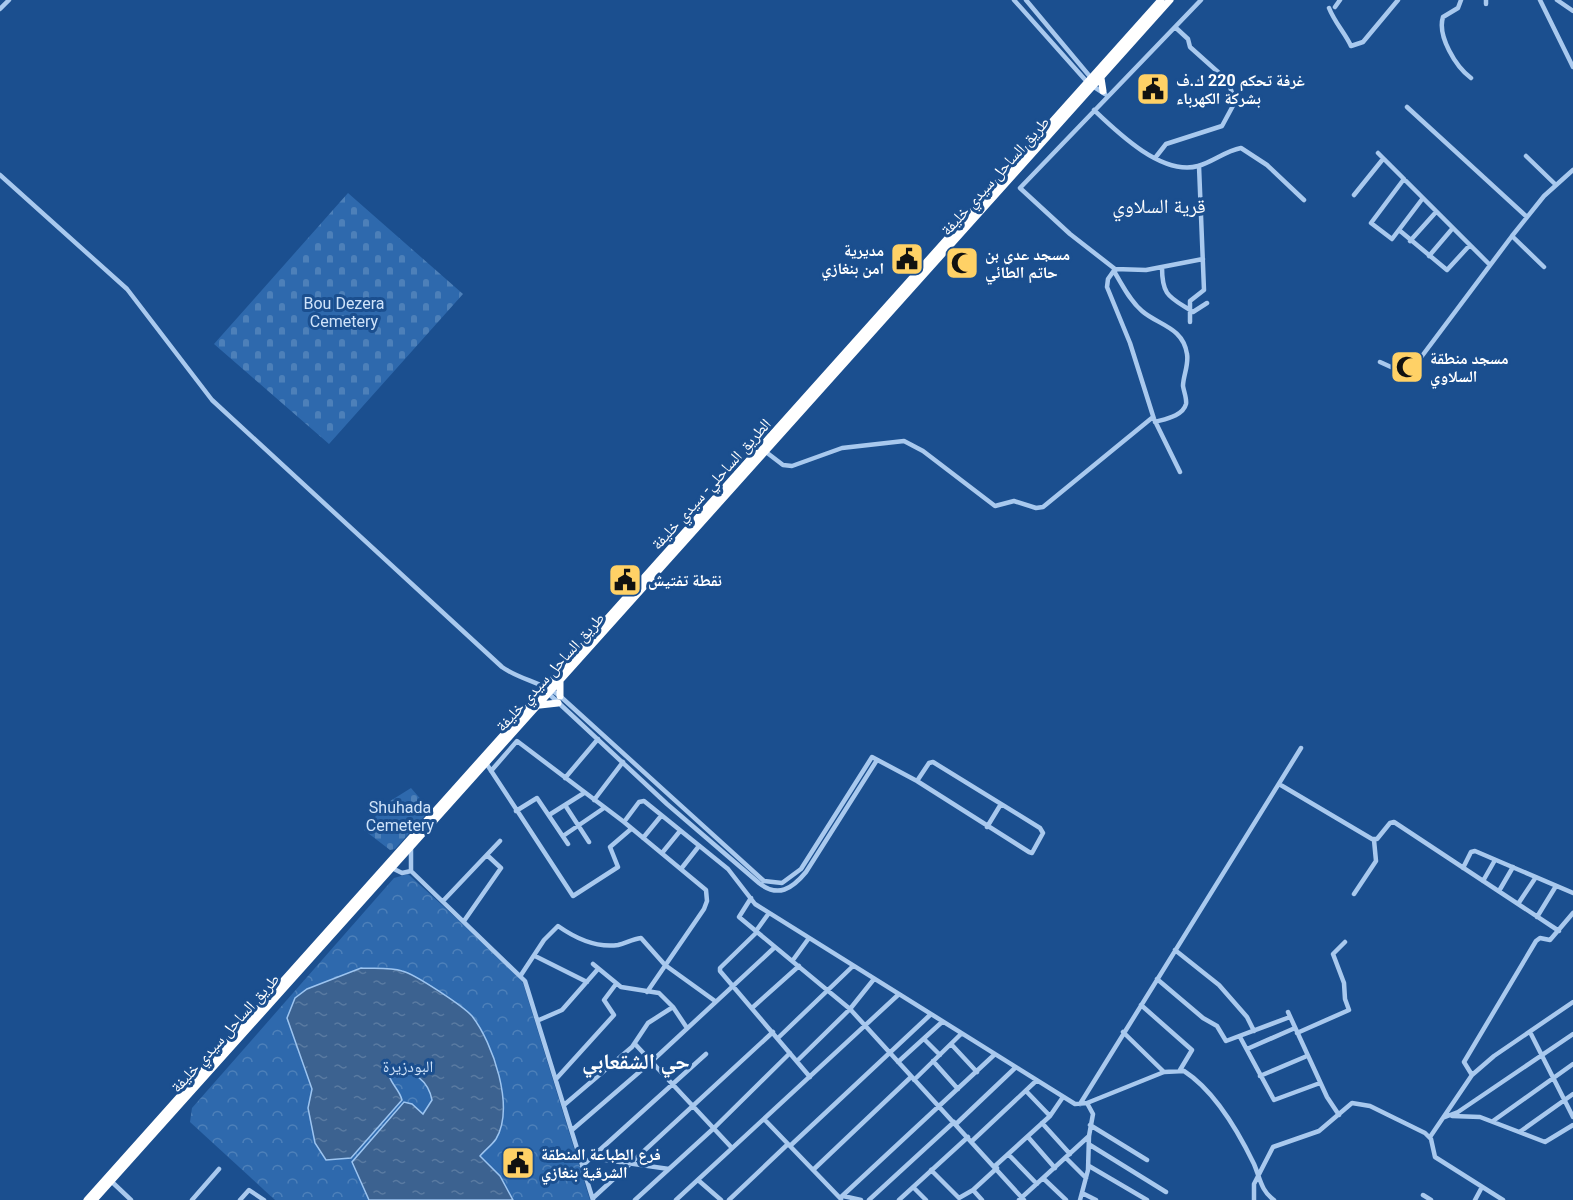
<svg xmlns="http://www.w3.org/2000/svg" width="1573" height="1200" font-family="Roboto,'Noto Naskh Arabic',sans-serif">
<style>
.cemetery{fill:url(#cemetery-stones)}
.park{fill:url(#park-crowns)}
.water{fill:url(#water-ripples);stroke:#9cc4f0;stroke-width:1.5}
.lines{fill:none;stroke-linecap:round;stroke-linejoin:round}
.minor{stroke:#a9c9ee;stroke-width:4.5}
.highway{stroke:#fff;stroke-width:7}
.labels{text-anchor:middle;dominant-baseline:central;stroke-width:6;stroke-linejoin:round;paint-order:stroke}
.poi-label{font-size:16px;font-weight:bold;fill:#fff;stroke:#1b4f8f;text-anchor:start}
.street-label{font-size:16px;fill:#fff;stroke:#1b4f8f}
.park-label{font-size:16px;fill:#cfe3fa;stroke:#1b4f8f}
.quarter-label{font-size:20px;fill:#fff;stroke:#1b4f8f}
.district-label{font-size:22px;font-weight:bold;fill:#fff;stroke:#1b4f8f}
</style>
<defs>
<pattern id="cemetery-stones" width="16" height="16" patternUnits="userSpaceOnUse" patternTransform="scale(1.5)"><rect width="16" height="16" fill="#2e69ad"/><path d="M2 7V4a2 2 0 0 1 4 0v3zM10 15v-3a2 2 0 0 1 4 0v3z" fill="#4d80b9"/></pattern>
<pattern id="park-crowns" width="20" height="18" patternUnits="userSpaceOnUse" patternTransform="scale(1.5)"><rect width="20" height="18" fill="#2e69ad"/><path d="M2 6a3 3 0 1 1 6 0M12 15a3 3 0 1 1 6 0" fill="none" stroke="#4d80b9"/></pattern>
<pattern id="water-ripples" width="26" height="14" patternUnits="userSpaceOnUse" patternTransform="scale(1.5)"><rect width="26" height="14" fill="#3c6290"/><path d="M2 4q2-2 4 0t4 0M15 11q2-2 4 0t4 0" fill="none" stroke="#597aa1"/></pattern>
</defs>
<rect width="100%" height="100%" fill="#1b4f8f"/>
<path class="cemetery" d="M348,193L463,294L329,444L214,344Z
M411,788L430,810L395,849L390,850L364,830L387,803Z"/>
<path class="park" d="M408,874L510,967L523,983L590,1200H275L190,1122L192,1108L394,878Z"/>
<path class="water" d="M361,968C373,969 390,967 402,971C415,974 463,1006 472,1016C493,1043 515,1107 496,1139C492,1145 485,1150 480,1156L500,1176L513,1200H369L352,1162L404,1102L412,1104L423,1114L432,1100C428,1079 412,1070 392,1067L388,1070C388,1082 399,1088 402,1100L351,1158L326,1160L315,1143L308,1108L312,1089L287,1018L295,998L307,989Z"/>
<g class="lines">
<path class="minor" d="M1014,0L1088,83L1105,94
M1026,0L1092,79
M1461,0L1458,8L1443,17C1437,36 1456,67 1471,78
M1540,0L1573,67
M1557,0L1573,11
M1486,4V0
M1335,7L1340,0
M1329,8C1335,23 1345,33 1351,46L1363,42L1398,0
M0,9L9,0
M1407,107L1527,217
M1094,110C1117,132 1162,176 1198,166C1213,162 1225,151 1241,148L1267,165L1304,200
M1378,153L1490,265
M1526,156L1556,185
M1155,158L1166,144L1222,126L1235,102L1228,81L1190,47L1188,39L1175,27
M0,175L127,289L212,400L502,667C520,680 542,682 560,696L764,881L782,883L801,869L872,757L917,781L1029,852L1032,853L1043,833L1040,828L933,762L929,763L917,781
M1404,179L1371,223L1392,239L1423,198
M1354,195L1383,159
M1399,230L1447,270L1469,246
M1512,236L1544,267
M1410,241L1436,212
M1429,256L1452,229
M1162,267C1162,297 1170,297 1193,312L1207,303
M1115,269L1108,279L1107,287L1130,343L1154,419L1180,472
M1115,269L1146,270L1203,259
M1190,322V301L1204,290L1199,166
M1380,362L1402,372L1413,368L1512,236L1544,196L1573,170
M1155,422C1165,419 1183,416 1186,404C1187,399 1184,392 1183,386C1183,376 1189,365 1187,354C1183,327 1158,325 1142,311C1130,301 1123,286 1115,273V269L1070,234L1020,188L1201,0
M766,452L783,465L792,466L842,448L904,441L923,451L995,506L1014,501L1036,508L1043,507L1153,417
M548,693L667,804L759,883C778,898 792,889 806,872L877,760
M486,763L573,896L618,867L610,847L631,829
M491,771L517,741L624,822L706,890L707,901L704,909L647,992
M565,778L598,739
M1279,784L1372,839H1377L1390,823L1394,822L1559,931
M594,800L623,762
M565,805L589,842
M516,811L537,798L568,844
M549,815L584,793
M624,822L639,802L644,801L728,869L755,904L1075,1104L1087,1103L1164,1072L1184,1071C1215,1091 1238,1131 1254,1164C1260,1178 1261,1191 1274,1200
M987,827L1001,804
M563,836L604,808
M643,838L661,816
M411,848V871L525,981L593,1200
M662,853L680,831
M392,868L402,873L411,871
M1463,868L1471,852L1475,851L1573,893
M681,869L699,846
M1483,881L1495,860
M1499,891L1513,867
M1354,894L1376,861L1374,840
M751,898L739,917L850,1009L1024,1200
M443,901L500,841
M1518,904L1536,877
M1537,917L1556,886
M464,921L501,868L487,855
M756,931L769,913
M757,932L720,968V971L810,1077
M1175,950L1219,985L1247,1017L1254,1031
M535,956L587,982
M793,960L809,938
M593,964L621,987L659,993L673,1007L687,1028
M521,975L544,940L558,926C575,938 596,948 618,945C626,943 633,939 641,938L665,965L715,1001
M1157,979L1203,1018L1217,1026L1226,1041L1290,1017
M1141,1005L1192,1050L1180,1070
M752,1008L799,966
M1288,1012L1327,1097L1339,1115
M539,1020L562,1010L598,969
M1123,1032L1164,1072
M1530,1032L1573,1117
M1297,1033L1349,1010L1345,999L1344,983L1333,954L1345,942
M1240,1037L1274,1100L1320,1083
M778,1038L853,966
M924,1039L940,1055
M635,1044L732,1148
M951,1044L977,1072
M1247,1049L1295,1028
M797,1061L850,1009L874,979
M933,1061L958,1089
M898,1062L942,1022
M1472,1075L1464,1062L1536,941L1540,938L1550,940L1573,913
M1260,1076L1307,1056
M556,1079L614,1015L604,1000L616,984
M914,1080L961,1034
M1026,1091L1050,1116
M1080,1104L1301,748
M564,1105L632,1047L648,1023L673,1007
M1452,1116L1480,1117L1545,1142L1573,1125
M1445,1117L1458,1112L1573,1034
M764,1119L841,1199
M1493,1121L1573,1064
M1042,1123L1070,1154
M956,1124L1015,1068
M1090,1125L1147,1160
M572,1130L651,1062L775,947
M1521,1131L1573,1094
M1028,1137L1055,1168
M1430,1137L1472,1075L1494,1056L1573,1002
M972,1141L1036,1081
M1090,1145L1166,1192
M790,1146L930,1015
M1008,1154L1037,1184
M592,1158L669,1169
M1066,1158L1086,1178
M582,1166L706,1054
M995,1166L1050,1116L1063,1097
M1089,1166L1147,1200
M813,1170L911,1077
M931,1170L959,1198L973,1190L997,1168
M1044,1179L1066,1200
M698,1180L721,1200
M111,1181L131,1200
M913,1187L926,1200
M973,1190L982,1200
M1082,1193L1096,1200
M1423,1195L1431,1200
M843,1196L861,1200
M593,1198L773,1032
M840,1198L994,1055
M192,1200L219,1169
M240,1200L249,1190L264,1200
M635,1200L714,1128L790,1053
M676,1200L898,995
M729,1200L788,1144
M869,1200L954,1122
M899,1200L968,1137
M1019,1200L1089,1136
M1080,1200L1088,1170L1089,1136L1093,1114L1087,1103
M1254,1200V1184L1273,1147L1319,1131L1352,1103L1370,1106L1425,1133L1431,1139L1435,1157L1503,1200
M1475,1200L1482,1187"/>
<path class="highway" d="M1101,78L1103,91
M560,696V681
M540,705L558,703
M87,1200L1161,0
M94,1200L1170,0"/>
</g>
<defs>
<g id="civic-square" transform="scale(1.725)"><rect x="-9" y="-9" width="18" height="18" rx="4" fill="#ffd166" stroke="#1b4f8f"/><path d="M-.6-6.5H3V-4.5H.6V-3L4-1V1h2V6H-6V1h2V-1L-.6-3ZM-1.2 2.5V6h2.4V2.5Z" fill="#111"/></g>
<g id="mosque-square" transform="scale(1.725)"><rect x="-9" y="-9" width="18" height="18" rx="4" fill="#ffd166" stroke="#1b4f8f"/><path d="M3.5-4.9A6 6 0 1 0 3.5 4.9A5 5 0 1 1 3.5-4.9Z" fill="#111"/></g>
</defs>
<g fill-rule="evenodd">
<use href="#civic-square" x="1153" y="89"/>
<use href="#civic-square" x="907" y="259"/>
<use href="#mosque-square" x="962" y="263"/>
<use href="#mosque-square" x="1407" y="367"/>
<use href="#civic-square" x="625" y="580"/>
<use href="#civic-square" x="518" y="1163"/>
</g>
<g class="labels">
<g class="poi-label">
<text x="1176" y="80">غرفة تحكم 220 ك.ف<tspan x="1176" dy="18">بشركة الكهرباء</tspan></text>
<text x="884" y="250" text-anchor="end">مديرية<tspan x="884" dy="18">امن بنغازي</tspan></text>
<text x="985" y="254">مسجد عدي بن<tspan x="985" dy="18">حاتم الطائي</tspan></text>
<text x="1430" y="358">مسجد منطقة<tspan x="1430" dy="18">السلاوي</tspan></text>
<text x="648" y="580">نقطة تفتيش</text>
<text x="541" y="1154">فرع الطباعة المنطقة<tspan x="541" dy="18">الشرقية بنغازي</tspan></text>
</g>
<g class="street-label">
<text transform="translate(995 176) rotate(-48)">طريق الساحل سيدي خليفة</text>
<text transform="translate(711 484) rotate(-48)">الطريق الساحلي- سيدي خليفة</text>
<text transform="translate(550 672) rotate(-48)">طريق الساحل سيدي خليفة</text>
<text transform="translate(225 1033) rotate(-48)">طريق الساحل سيدي خليفة</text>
</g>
<g class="park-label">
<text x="344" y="303">Bou Dezera<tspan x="344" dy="18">Cemetery</tspan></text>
<text x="400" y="807">Shuhada<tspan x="400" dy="18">Cemetery</tspan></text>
<text x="408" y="1066">البودزيرة</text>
</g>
<g class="quarter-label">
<text x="1159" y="206">قرية السلاوي</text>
</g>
<g class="district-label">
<text x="636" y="1061">حي الشقعابي</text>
</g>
</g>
</svg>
